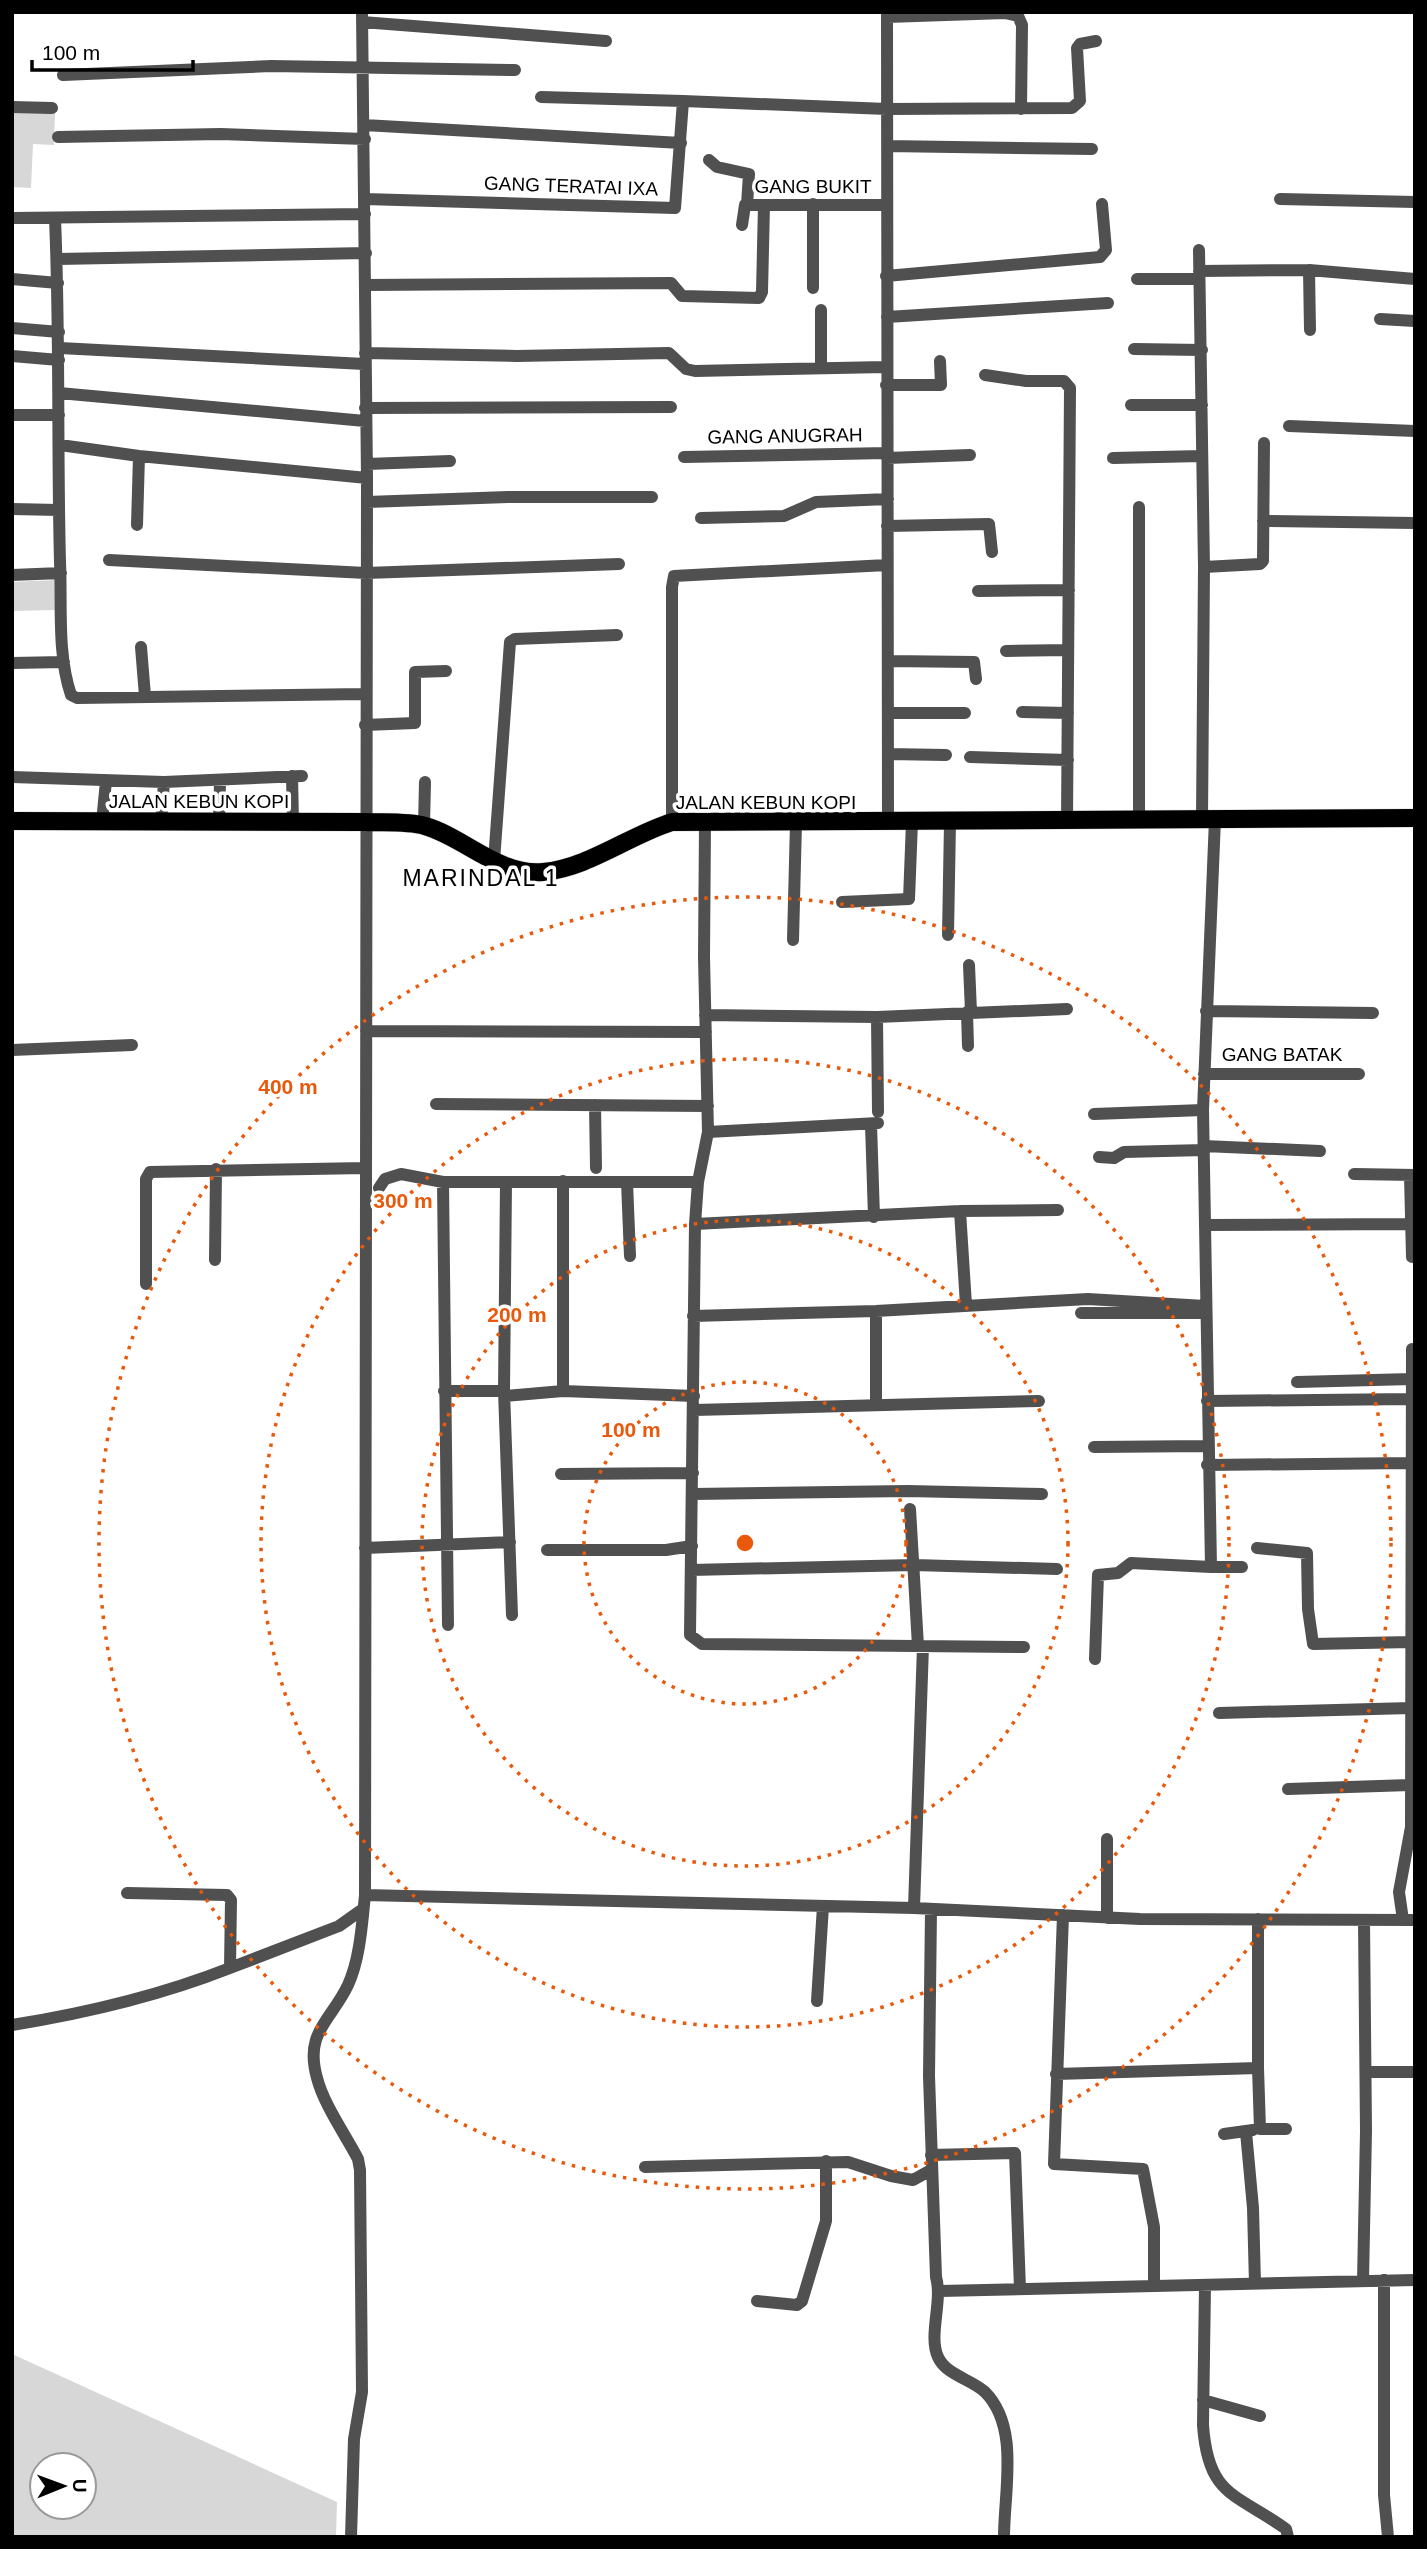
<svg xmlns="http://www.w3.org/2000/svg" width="1427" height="2549" font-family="Helvetica,sans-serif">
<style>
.green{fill:#d7d7d7;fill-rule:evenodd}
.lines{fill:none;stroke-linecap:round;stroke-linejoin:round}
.primary-casing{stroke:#dbdbdb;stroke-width:19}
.minor{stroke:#505050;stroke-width:12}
.primary{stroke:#000;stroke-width:18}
.ring{fill:none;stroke:#e8590c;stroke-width:3.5;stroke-dasharray:3.5 7}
.labels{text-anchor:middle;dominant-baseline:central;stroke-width:7;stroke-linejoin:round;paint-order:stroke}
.street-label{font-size:19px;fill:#000;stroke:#fff}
.quarter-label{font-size:23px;letter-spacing:2px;fill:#000;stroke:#fff}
.centre{fill:#e8590c;stroke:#fff;stroke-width:3.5}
.ring-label{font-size:21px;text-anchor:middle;font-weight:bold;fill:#e8590c;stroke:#fff;stroke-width:7;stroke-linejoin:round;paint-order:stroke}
</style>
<rect width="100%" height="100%" fill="#fff"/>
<path class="green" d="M12,109L55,113L54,145L33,144L31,188L12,187Z
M55,580L56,610L12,611V582Z
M12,2354L337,2502L336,2537H12ZM42,2465H84V2507H42Z"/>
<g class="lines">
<g class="primary-casing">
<path id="primary" d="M12,821L366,822C384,823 407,821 425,826C464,837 499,876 543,872C588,868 630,835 672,822L1415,818"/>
</g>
<path class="minor" d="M887,12L888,822
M887,17L1005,13L1018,16L1022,25L1021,109
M362,22L606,41
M63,75L271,66L515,70
M541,97L683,101
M12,107L52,108
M364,125L681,143
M58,137L221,134L365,139
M887,146L1092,149
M709,160L717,167L749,174L747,205
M365,199L675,208L683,101L887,109L1072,108L1080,101L1077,48L1080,44L1096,41
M1280,199L1415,202
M813,204V288
M12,218L365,214
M55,219C60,333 57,448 60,562C62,605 57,654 71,695L77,698L365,694
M742,225L745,205H886
M1199,250L1204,567L1202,819
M57,259L366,253
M1309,270L1310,330
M1199,271L1309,270L1415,279
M886,276L1100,257L1106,250L1102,204
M12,279L58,283
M1137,279H1199
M366,285L671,283L682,296L759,298L762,292L764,205
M887,317L1108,303
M1380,319L1415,321
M12,328L59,332
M60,348L364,364
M1134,349L1202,350
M365,353L517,356L669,353L686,369L695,371L885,367
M12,356L59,360
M821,366V310
M985,375L1026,381H1064L1070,388L1067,822
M886,385H941L940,361
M59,393L365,421
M1131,405H1202
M365,408L671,407
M12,415H59
M1289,426L1415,431
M60,445L139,456L367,478
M684,457L887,453
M887,458L970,455
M1113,458L1202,456
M367,464L450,461
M367,502L508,497H652
M12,509L59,510
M701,518L784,516L816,502L888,499
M1263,521L1415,523
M137,525L139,456
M887,526L989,524L992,552
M109,560L366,573L619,564
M1204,567L1260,564L1263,561L1264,443
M12,575L61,573
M978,591L1069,590
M141,647L145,696
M1006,651L1068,650
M888,661L974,662L976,679
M12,663L64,662
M1022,712L1068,713
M888,713H965
M365,725L415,723V672L446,671
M888,754L946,755
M970,757L1068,760
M292,776L293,822
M12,777L164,782L302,776
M1215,819L1203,1110L1211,1567H1242
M102,822L106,781
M672,822V587L674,576L887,565
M1139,822V507
M161,823L164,782
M219,823L220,782
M705,823L704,957L708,1132L698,1182L695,1224L690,1635L702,1644L1024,1647
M424,826L425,782
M494,861L510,642L515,639L617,635
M842,902L909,899L912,822
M948,935L950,822
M793,940L796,823
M969,965L971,1012
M1206,1011L1373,1013
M967,1012L968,1046
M705,1015L877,1017L1067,1009
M877,1017L878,1112
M366,1031L706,1032
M12,1050L132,1045
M1204,1074H1359
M436,1104L708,1106
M595,1105L596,1168
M1094,1114L1203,1110
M871,1124L874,1217
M708,1132L878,1123
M1204,1146L1320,1151
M1099,1157L1114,1158L1124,1152L1204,1150
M1354,1174L1415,1175
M1410,1176L1412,1257H1415
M563,1181V1391
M443,1182L448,1625
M506,1182L504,1391L512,1615
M627,1182L630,1256
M379,1188L385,1179L401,1174L443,1182H698
M960,1211L966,1305
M695,1224L960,1211L1058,1210
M1205,1225L1410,1224
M215,1260L216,1169
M146,1284V1179L150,1172L365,1168
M1081,1313H1202
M693,1316L876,1311L1088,1299L1205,1306
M1297,1382L1412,1379
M444,1391H504
M504,1396L563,1391L694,1396
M1207,1401L1412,1399
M876,1404V1311
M694,1410L1039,1401
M1094,1447L1207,1446
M1207,1465L1410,1463
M561,1474L693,1473
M693,1494L908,1491L1042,1494
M910,1509L918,1646
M365,1548L510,1542
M1257,1548L1307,1553L1308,1609L1313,1644L1411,1642
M547,1550H666L692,1546
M691,1570L914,1565L1057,1569
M1095,1659L1098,1575L1118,1573L1131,1563L1211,1567
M1219,1713L1411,1708
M1288,1789L1410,1785
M127,1893L227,1895L231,1900L230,1968L339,1926L363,1909
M365,1895L914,1908L1140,1919L1415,1920
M914,1908L923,1646
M931,1910L929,2076L936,2277C943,2301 928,2336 938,2357C946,2375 971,2379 985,2392C1020,2427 1004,2491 1004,2537
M1063,1915L1054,2164L1143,2169L1154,2227V2286
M1107,1918V1839
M1403,1920L1399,1892L1411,1827L1412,1349
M817,2001L823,1906
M12,2025C87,2013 159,1996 230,1968
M1258,2068L1260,2129H1286
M1366,2072H1415
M1056,2074L1258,2068V1919
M1246,2132L1253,2208L1255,2284
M1224,2134L1253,2130
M931,2155L1015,2153L1020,2289
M645,2167L848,2162L891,2176L913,2180L931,2170
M1384,2280V2495L1388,2537
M1363,2281L1366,2131L1364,1921
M1205,2285L1203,2425C1208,2497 1236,2493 1286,2529L1288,2537
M940,2291L1415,2280
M757,2301L797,2305L802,2301L826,2221V2161
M1203,2400L1260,2416
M351,2537L354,2439L362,2392L360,2170L358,2159C345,2134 324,2105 317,2078C304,2032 331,2021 348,1985C360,1959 362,1924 365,1895L367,478L362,12"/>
<use href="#primary" class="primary"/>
</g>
<g class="ring">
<circle cx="745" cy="1543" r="161"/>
<circle cx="745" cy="1543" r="323"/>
<circle cx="745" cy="1543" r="484"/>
<circle cx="745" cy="1543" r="646"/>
</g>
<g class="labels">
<g class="street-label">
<text transform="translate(571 186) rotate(2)">GANG TERATAI IXA</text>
<text x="813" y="186">GANG BUKIT</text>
<text transform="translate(785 436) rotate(-1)">GANG ANUGRAH</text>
<text x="199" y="801">JALAN KEBUN KOPI</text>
<text x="766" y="802">JALAN KEBUN KOPI</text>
<text x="1282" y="1054">GANG BATAK</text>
</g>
<g class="quarter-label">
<text x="481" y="878">MARINDAL 1</text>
</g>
</g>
<circle cx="745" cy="1543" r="10" class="centre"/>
<g class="ring-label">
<text x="288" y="1094">400 m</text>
<text x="403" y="1208">300 m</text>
<text x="517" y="1322">200 m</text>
<text x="631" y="1437">100 m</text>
</g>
<rect width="1427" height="2549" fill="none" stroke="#000000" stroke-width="28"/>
<g transform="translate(63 2486) rotate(89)"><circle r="33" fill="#ffffff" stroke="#999999" stroke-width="2"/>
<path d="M0-5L12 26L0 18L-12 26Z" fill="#000000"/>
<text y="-10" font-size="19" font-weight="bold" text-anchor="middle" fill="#000000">U</text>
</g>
<path d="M32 60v10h161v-10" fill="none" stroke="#000000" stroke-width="3.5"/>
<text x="42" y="60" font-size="21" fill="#000000" stroke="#ffffff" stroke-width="5" paint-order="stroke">100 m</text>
</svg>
